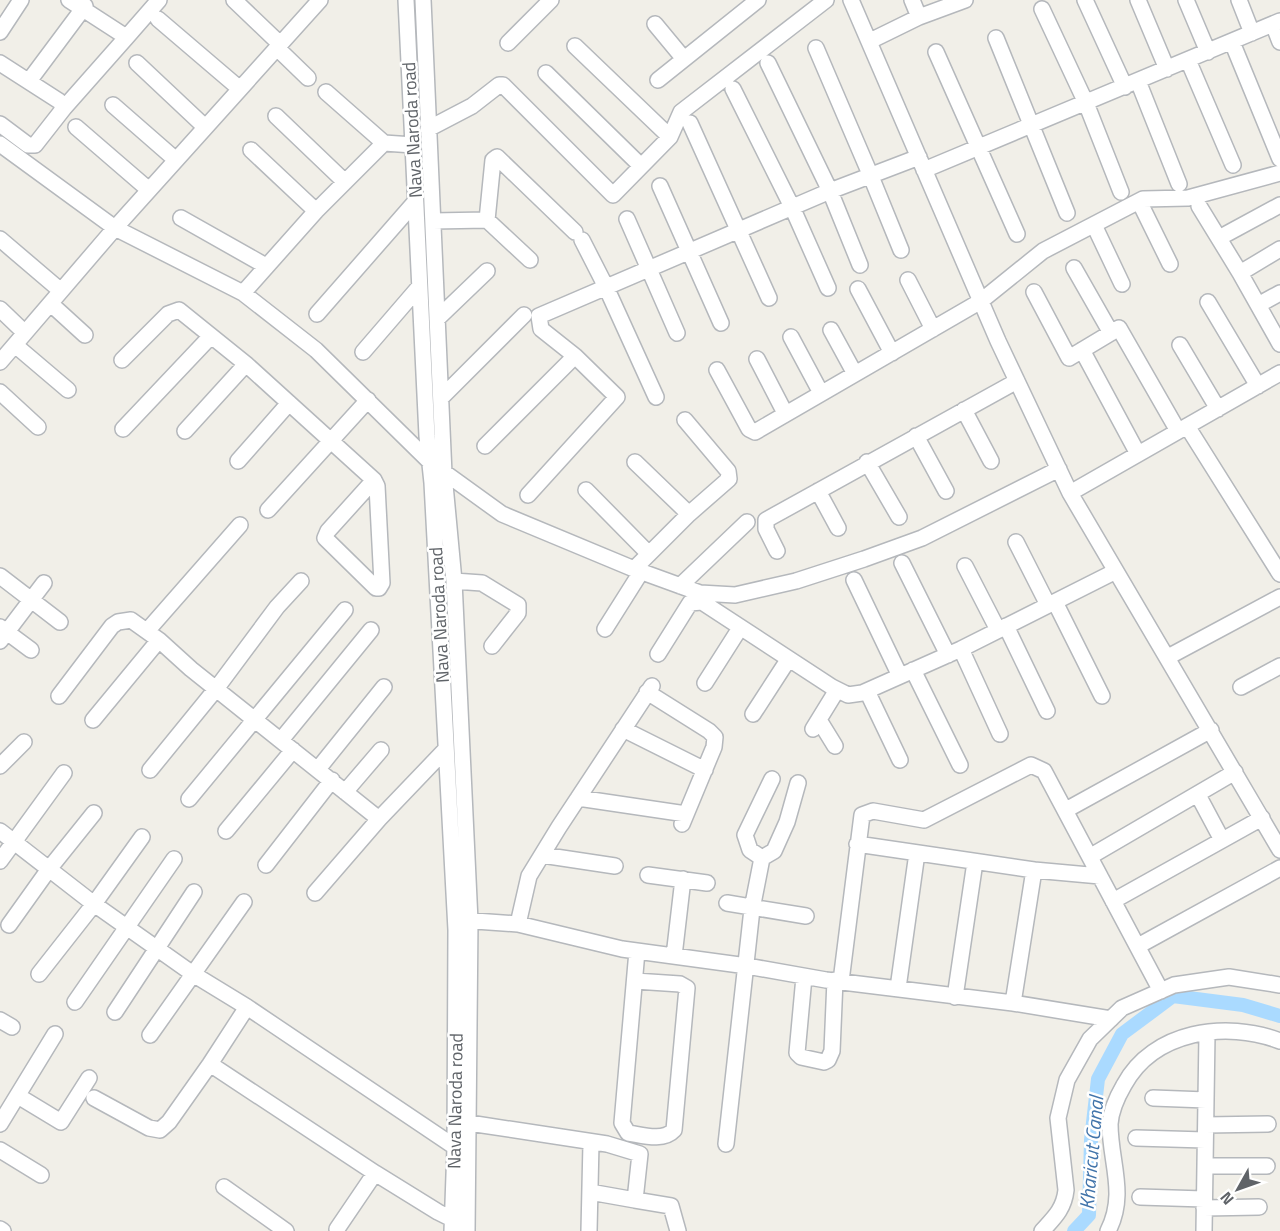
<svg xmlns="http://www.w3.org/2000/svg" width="1280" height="1231" font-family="'Titillium Web',sans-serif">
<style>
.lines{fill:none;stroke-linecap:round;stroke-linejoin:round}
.canal{stroke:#aadaff;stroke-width:14}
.minor-casing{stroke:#b5b8bc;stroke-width:18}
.minor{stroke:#fff;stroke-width:15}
.labels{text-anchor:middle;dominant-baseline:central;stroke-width:5;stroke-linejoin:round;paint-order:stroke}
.street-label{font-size:18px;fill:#5f6368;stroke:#fff}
.water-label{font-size:20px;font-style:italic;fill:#4174aa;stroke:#fff}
</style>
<rect width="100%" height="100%" fill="#f1efe8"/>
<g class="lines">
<path class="canal" d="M1074,1231L1089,1215L1091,1140L1098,1079L1122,1034L1173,996L1243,1005L1280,1016"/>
<g class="minor-casing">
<path id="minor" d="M234,0L280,44
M406,0L427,436L432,483L456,930L455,1147L452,1231
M423,0L444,474L454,581L470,921L467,1231
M851,0L998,341L1070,493L1280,850
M912,0L919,17
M1085,0L1125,87
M1138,0L1167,69
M1186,0L1208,52
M1239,0L1252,33
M1042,9L1086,103L1121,192
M158,19L240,89
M655,24L684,59
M1273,24L1280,42
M0,32L21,0
M996,38L1067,213
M125,39L159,0
M870,41L919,17L965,0
M1232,42L1280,159
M508,43L551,0
M575,46L670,137
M277,48L308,78
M816,48L870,174L901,250
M936,52L1017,234
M1188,60L1233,165
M0,63L59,101L64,108L35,145H28L0,124
M137,63L205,127
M768,63L830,191L860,265
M546,73L641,166
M658,80L758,0
M29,81L85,6
M1138,81L1179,184
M733,89L792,207L828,288
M326,92L384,143L413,145
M113,105L176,160
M64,108L125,39L120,33L69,0
M276,116L345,182
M690,123L769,298
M76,127L149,190
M428,129L472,106L499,85H503L613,195L670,137L681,112L826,0
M0,144L115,228L243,293L316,350L430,462L502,514L634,569L700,593L735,595L796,581L864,559L922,538L1059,469
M251,150L316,211
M924,170L1280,21
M660,186L721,323
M1139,201L1170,264
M1199,206L1240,273L1280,344
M181,218L266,266
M627,219L677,333
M487,220L530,260
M433,221L487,220L493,160L497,157L575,232
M1094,225L1122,284
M1219,238L1280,205
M0,239L61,291
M582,240L606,287L656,397
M1074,268L1111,333
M1240,273L1280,249
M908,280L933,329
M858,289L892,353
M1034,292L1069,358L1119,328L1178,431
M243,293L316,211L384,143
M1208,302L1258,386
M51,304L85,335
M1258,305L1280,293
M0,309L25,333
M317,314L415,202
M437,319L487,271
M831,330L855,374
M791,337L821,393
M15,345L68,390
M1180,345L1218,409
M1082,350L1138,454
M363,352L419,287
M575,356L541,329L539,316L830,191L919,157
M757,359L785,413
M122,360L168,314L179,310L246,364L374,480L377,486L382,583L379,588H376L325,538L328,531L374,480
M0,362L115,228L320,0
M717,370L749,429L755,432L981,301L1043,251L1143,199L1188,198L1280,173
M0,392L38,427
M441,398L524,315
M964,410L991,461
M1187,426L1280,574
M123,429L211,336
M185,431L246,364
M916,436L946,491
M485,446L575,356L617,397L528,495
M238,461L289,403
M635,462L689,514
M867,462L899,517
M586,490L649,554
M818,491L838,528
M1070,493L1280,373
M268,510L368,400
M1016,542L1048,605
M777,551L766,529V520L1017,381
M902,563L948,655
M965,566L998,630
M634,569L689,514L729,479L728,471L685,420
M0,576L60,622
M854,580L900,676
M454,581L482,583L518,605V613L492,646
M680,586L747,522
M1055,602L1102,696
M1006,626L1047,711
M0,627L31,650
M605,629L641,572
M147,631L240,525
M0,641L44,583
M961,649L1000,734
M658,654L690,603L702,602L832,687L848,695L862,693L961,649L1116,571
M1168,657L1280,597
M913,670L960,765
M705,683L740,628
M1241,687L1280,666
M867,691L900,760
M647,692L709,731L715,737L714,747L682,824
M59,696L112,626L118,622L131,620L159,640L191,669L379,819L446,749
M753,714L788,660
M93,720L159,640
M819,720L835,746
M623,729L705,770
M813,729L837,690
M281,740L371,630
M0,766L24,742
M318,769L384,687
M150,770L216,689L277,607L301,581
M345,792L381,750
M1198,795L1222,840
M578,798L686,814
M189,799L345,610
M1066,810L1211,730
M0,831L94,904L193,974L247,1007L455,1147L463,1148
M226,831L293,750
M857,844L1034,870L1100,876
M542,855L615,866
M1091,856L1235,772
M762,858L774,851L787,822L798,783
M0,861L64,773
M266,865L332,780
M648,875L707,883
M315,893L379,819
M1113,901L1262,818
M727,903L806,916
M461,920L518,924L622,949L747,966L826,980L1013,1003L1111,1019
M518,924L529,876L559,827L652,686
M9,925L49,869L94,813
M1138,946L1280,868
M674,956L683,879
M39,974L94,904L142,837
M804,977L797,1053L801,1057L824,1062L828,1060L832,1051L835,980
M635,981L680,984L687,988L674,1130C663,1142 642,1135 628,1133L622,1123L637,951
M841,981L862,815L873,811L924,820L1031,765L1044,771L1161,991
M898,988L917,853
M955,997L975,862
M75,1002L174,859
M1013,1003L1034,870
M115,1012L194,892
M0,1020L12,1027
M150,1035L244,902
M210,1064L375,1173L438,1212L452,1219
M18,1096L61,1122L89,1078
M94,1098L149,1128L160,1130L169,1122L210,1064L247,1007
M1153,1098L1206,1100
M469,1123L607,1144L640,1154L635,1200L671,1206L678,1231
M0,1124L55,1034
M1206,1125L1268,1124
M1136,1138L1205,1140
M726,1144L752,909L762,858L750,850L745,835L772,779
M0,1150L41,1175
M1205,1166H1267
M224,1187L286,1231
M590,1192L635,1200
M1140,1197L1204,1199
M1204,1208L1259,1207
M0,1229L3,1231
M337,1229L375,1173
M589,1231L591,1143
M1042,1231C1054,1218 1064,1209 1066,1190L1058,1118L1067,1080L1090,1039L1122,1008L1174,985L1229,977L1280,985
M1108,1231C1127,1194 1110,1162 1110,1124C1111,1110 1117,1097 1124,1085C1153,1031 1226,1020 1280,1041
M1204,1231L1207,1034"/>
</g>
<use href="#minor" class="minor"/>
</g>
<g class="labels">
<g class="street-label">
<text transform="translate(412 130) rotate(-93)">Nava Naroda road</text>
<text transform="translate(439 615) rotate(-93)">Nava Naroda road</text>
<text transform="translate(455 1101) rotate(-89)">Nava Naroda road</text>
</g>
<g class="water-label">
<text transform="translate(1091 1153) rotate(-85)">Kharicut Canal</text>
</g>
</g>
<g transform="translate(1238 1189) rotate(230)" stroke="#ffffff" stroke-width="4.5" paint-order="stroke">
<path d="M0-4.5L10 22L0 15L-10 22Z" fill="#5f6368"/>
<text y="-9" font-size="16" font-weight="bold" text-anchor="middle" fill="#5f6368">N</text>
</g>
</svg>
